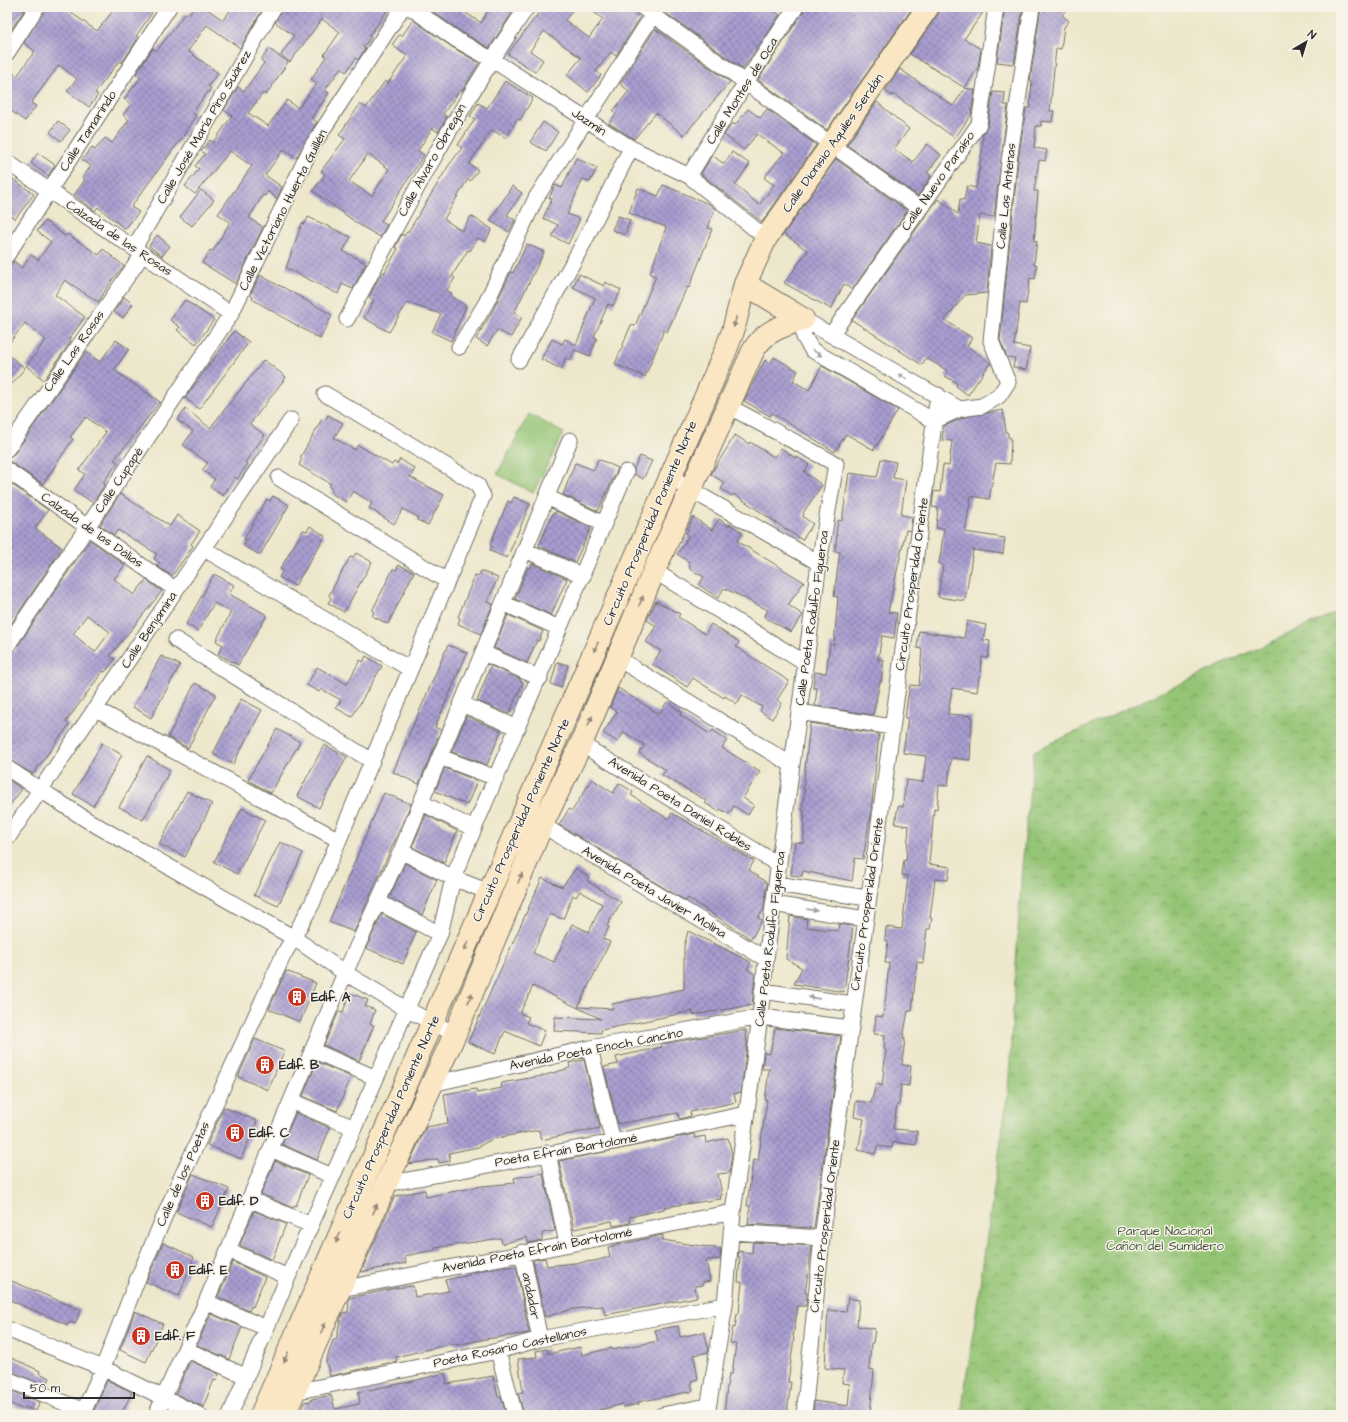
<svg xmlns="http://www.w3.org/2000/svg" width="1348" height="1422" font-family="'Architects Daughter',sans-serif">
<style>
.park{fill:url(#park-crowns);stroke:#607850}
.garden{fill:#94c474;stroke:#607850}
.building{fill:url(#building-cross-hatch);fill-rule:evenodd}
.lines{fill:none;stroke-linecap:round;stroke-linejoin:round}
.street-casing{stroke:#6f6d63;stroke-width:17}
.secondary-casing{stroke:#6f6d63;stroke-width:24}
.street{stroke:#fff;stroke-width:15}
.secondary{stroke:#fbe6c3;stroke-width:22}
.oneway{fill:#938877}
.oneway2{fill:#a0a0a0}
.labels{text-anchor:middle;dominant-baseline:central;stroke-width:3;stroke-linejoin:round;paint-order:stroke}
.street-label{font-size:13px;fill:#2b2b2b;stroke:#f7f3e8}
.poi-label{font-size:13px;font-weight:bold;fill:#2b2b2b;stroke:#f7f3e8;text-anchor:start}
.park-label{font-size:13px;fill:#4a5941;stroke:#f7f3e8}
</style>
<defs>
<pattern id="park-crowns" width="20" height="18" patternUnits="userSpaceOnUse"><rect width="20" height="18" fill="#94c474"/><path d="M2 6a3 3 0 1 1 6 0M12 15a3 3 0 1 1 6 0" fill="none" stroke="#799f5f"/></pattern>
<pattern id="building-cross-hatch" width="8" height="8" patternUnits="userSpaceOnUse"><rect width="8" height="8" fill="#a89dd0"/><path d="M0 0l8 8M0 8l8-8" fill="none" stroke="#8980a9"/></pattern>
</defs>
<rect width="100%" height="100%" fill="#f7f3e8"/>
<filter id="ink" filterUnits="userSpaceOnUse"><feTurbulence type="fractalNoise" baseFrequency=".025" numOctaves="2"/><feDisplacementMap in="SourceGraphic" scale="8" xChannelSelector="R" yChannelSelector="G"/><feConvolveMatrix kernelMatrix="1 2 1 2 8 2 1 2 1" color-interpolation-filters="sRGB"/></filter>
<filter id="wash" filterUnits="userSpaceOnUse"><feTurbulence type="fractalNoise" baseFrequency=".012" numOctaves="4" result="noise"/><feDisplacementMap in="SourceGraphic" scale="16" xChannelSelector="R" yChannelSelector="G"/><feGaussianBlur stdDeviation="0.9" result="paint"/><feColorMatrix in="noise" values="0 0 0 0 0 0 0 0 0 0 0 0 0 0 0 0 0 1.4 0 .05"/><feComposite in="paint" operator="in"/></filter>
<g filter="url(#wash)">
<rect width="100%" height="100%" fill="#ede7cb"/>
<path class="park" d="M1341,610V1415H961L1008,1092L1022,866L1034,751Z"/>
<path class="garden" d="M529,414L564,433L533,493L497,474Z"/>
<g id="blocks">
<path class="building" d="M7,7H26L9,33L7,31Z
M46,7H63L97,31L116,7H144L152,13L136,36L138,38L122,63L119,61L95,93L98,95L89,107L67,91L77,79L59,65L31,103L36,106L25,121L7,108V69L17,76L35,51L24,43Z
M194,7H204L223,20L233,7H264L240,48L207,25L188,51L218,73L208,86L211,88L192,113L196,115L188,127L189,128L131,207L139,212L125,229L98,207L95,211L74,195L85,180L82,178L91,166L82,160L92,147L95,150L105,138L112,143L129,120L123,115L131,104L124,99L141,77L136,74L153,48L157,51L185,13L188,15Z
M283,7H390L369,36L371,37L363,47L365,49L358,60L356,58L346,72L341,68L325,90L329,93L311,118L317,122L296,158L284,149L265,175L282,187L277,199L268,191L265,196L263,195L249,218L263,227L236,284L202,263L210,250L213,251L230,222L218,214L252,166L230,151L195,194L185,186L199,169L195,166L205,154L201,151L210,140L213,143L232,116L224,110L238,87L244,91L264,63L261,60L269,49L288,62L266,95L263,93L248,113L268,126L287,100L298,108L317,83L311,79L326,57L324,55L340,32L322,19L290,62L281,55L294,36L275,22Z
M426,7H457L481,23L490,7H516L489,48L462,32Z
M543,7H575L565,20L589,38L603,19L587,7H625L640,18L616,56L611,52L596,71L601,75L588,92L567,75L581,58L544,31L530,51L543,60L535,72L508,54Z
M673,7H769L780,15L743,69L667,14Z
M805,7H913L827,130L758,80L803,12Z
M940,7H987L964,39L981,49L978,67L965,88L910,54L938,14Z
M1005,7H1023L1014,64L997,62Z
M1041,7H1068L1062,15L1069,21L1064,27L1061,49L1056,48L1050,111H1054L1052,122L1041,121V126H1036L1034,148L1047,150L1045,161L1039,160L1034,191H1038L1034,241H1037L1034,264L1037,265L1035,279L1030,278L1026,304L1020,303L1014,345L1030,348L1026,370L1013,367L1015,358L1007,357L1000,340L1018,162L1026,108H1030L1032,80H1030Z
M413,20L452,47L479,63L462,91L460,90L443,114L447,117L440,129L438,132L432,128L418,151L424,155L381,221L387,225L380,237L358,224L313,191L325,174L321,171L345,139L339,135L360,104L366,108L385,81L388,83L407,56L392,45L399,35L402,36ZM368,154L389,169L372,196L349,181Z
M655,29L730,82L684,135L656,113L634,139L609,123L616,114L613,111L629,91L620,84Z
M900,69L953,106L965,88L975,90L971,115L955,138L893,94L892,96L885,91Z
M505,81L533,98L520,120L517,119L506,138L492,130L469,164L478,170L470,181L468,179L444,219L462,231L471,216L492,229L485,242L478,238L470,251L468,250L452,276L455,278L447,290L452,294L451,296L466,306L451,341L432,332L441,314L407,303L389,332L364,318L374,300L369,297L382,272L384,273L398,249L395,247L402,234L404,236L407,232H408L449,165L462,148L458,145L475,119L470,116L478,103L487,108Z
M993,92L1005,93L1004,105H1008L994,217L980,215L976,243L991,246L987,293L965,295L945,320L972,338L967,346L990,363L968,395L956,386L957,383L945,376L948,371L926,358L922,365L852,320L938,199L958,214L960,199L964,200L967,186L976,188L982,151L983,134L988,125Z
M877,102L909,129L894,149L913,162L927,144L941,155L927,173L931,176L918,196L847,145Z
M748,109L760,118L767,109L816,145L762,222L701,174L712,155L724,164L732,152L750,164L735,185L759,205L774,185L764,178L784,153L757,134L744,150L724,135L732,123L735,125Z
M58,121L70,130L61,141L50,132Z
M543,122L558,132L546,151L530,142Z
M38,153L55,165L48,176L31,163Z
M576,158L597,168L590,182L583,179L567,214L580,219L568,244L552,236L558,225L543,218L552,199L549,198L555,185L562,188Z
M836,159L907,211L852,290L844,284L831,309L784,283L808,251L784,234Z
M7,175L34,194L15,219L7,213Z
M663,185L709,204L715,209L708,228L712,229L689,288L687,287L667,332L664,330L645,377L615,364L631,325L635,326L656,276L650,274L666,227L629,213L638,188L658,196Z
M512,186L522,193L507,215L515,220L509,232L490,221Z
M201,190L214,200L192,226L180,217Z
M618,216L630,220L625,235L612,230Z
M308,217L351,237L343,251L366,263L353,289L342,284L338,294L286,268L302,223L305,224Z
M45,221L65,236L67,234L99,255L103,249L124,266L112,280L98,302L65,280L55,295L85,317L69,339L71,341L44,380L26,366L46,340L25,323L7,346V270L14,261L22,268L31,255L38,260L51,242L37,231Z
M157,235L170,246L162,256L149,246Z
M527,244L544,252L514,313L522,317L511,337L497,330L487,346L476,339L492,312L511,272L513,273Z
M579,274L604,286L605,282L621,290L613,306L608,304L594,337L597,338L590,356L575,350L570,360L566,358L561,369L541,359L552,339L562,344L565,339L576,345L595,298L573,287Z
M260,275L279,286V285L332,315L320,339L252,299L253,297L250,295Z
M124,297L133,304L123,318L114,312Z
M185,300L214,320L196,344L177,330L180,327L170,320Z
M234,331L249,342L199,409L185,398Z
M116,340L129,349L114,370L160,402L114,460L118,462L103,483L105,484L93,503L74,490L85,474L79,470L106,432L86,417L70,437L73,439L43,484L12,463L7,461V458L14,454L86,352L100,362Z
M7,354L25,368L7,390Z
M774,357L798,371L793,381L809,390L822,366L898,410L874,450L846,434L835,452L772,413L770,416L744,401L765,360L770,364Z
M264,360L286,377L250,424L265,435L245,462L248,464L237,479L235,477L223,496L210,487L215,479L202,470L208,463L183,445L193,431L177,420L186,409L210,428Z
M1003,410L1006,432L1008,433V437L1011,438L1010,464L996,463L989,499L971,496L965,532L1005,538L1003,554L973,550L965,601L938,597L943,565L939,564L944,529L936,528L938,508L932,507L934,491L940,492L943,465L949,466L952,441L942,440L944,426L965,417Z
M328,415L343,423L334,438L355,450L358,445L392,465L394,462L397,464L400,459L415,469L410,477L444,495L428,525L417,520L418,517L403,509L394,524L369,508L372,503L353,491L346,502L331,493L333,490L329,487L331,484L299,465L302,459L300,458L322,419L325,420Z
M735,435L749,444L750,442L774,457L781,448L795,458L796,456L809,465L804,472L822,485L803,513L804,514L803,517L813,524L802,540L734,494L732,496L721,489L725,483L711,474Z
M640,456L652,461L643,479L634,474V468Z
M598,459L618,468L598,511L563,495L575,463L594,470Z
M881,459L896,462L893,478L906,480L901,515L912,517L910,531L906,530L888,612L897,613L894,638L882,636L878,659L884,660L881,682H880L873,715L815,706L817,688H813L815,672L826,673L830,644L834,645L838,597L834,596L840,552H835L837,535L836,534L838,520L842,521L849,473L877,477Z
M7,481L48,510L35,528L62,548L7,630Z
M120,494L170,526L177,515L200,531L191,544L193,546L172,576L157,566L160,563L154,559L157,554L118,530L114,535L100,525Z
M273,496L289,505L260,555L244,546L247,540L244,539L267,499L270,501Z
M514,497L530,504L507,558L490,551L492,546L490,545L508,501L511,503Z
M556,511L591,528L575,562L539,546L553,513L555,514Z
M693,517L712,530L719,519L729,526L730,524L743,533L737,541L804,582L788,605L803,615L791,632L764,617L768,610L724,588L718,598L699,585L704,577L690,569L689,562L677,554L689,536L686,534Z
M310,526L325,536L295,586L279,577L283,570L280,569L303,530L307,531Z
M90,540L125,565L114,579L134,595L146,580L162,591L110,656L115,659L105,672L103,671L66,722L69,725L33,774L7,759V655L14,651ZM87,615L110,632L95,652L73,634Z
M356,553L372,562L344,612L328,603L331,598L329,595L350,557L353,558Z
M532,563L567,579L551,615L515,599L528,567L531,568Z
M399,565L414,572L388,624L372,616L374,612L372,611L393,569L396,570Z
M481,571L498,578L487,602L493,604L481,634L458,624L460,618L458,617L475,575L479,576Z
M214,574L234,585L229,594L267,615L238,665L218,654L223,645L216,641L231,612L214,603L198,631L186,624Z
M656,601L680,614L678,617L705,634L711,624L739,642L736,647L789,681L777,700L782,703L772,719L760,711L762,707L742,695L737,704L725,696L724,698L693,678L687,687L652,664L661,651L646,642L656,626L647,620Z
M508,615L543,631L539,641L537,640L527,663L494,648Z
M967,621L986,625L983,640L990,641L988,658L982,657L977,692L952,688L948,714L972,716L970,760L951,758L948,786L939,785L937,810L934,809L929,864L950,867L948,880L935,879L930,918H932L930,929H927L923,963L917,962L912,1011H908L903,1038H905L902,1065L911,1066L909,1086L901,1085L899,1105H897L893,1129L917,1131L916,1145L893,1142L892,1148L877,1146L875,1154L858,1150L864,1119L854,1117L856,1101L871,1103L876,1084L882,1086L886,1050L884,1049L885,1035L874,1034L876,1016L883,1017L886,995L889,963H885L888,941L885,940L886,927L902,929L908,876L902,875L904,860L906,861L909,826L895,824L898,806L903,807L906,780L923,782L926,756L903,753L908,718H905L907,703L910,685L919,686L922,649L917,648L919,631L964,638Z
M448,645L467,653L435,727L441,730L419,784L393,772Z
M161,656L180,665L151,718L133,707Z
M366,656L382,666L352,717L336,708L341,700L321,689L319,692L307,685L317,667L347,684L360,660L363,662Z
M557,662L568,665L561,688L551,684Z
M491,666L520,679V681L523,682L509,714L477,701Z
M195,683L216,694L188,748L168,737Z
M618,688L659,714L667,702L682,712L680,715L710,734L713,730L727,740L722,748L760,771L743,798L754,805L748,815L734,806L729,814L720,809L718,811L705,803L707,801L662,775L666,770L639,753L644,745L624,732L618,742L603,733L617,712L610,707Z
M241,699L262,710L233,764L213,754Z
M466,716L501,731L487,765L452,752Z
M810,723L879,734L870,822H869L863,859L855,858L852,881L803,871L802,876L791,875L795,842L804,843V810H802L805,789H803Z
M277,729L300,742L271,793L248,780Z
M102,743L122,755L93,806L73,794Z
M324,745L347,757L319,808L297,796Z
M147,756L170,770L143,820L119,807Z
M445,768L477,781L467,805L435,791Z
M7,779L22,789L7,809Z
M592,779L613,793L619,783L633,792L631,795L668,819L672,813L754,861L749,870L767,883L764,908L758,918L762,920L751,939L688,898L686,901L559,825L569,809L572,811Z
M187,791L212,804L185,857L159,844Z
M384,793L411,804L354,932L329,922Z
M242,808L265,820L237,874L214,862Z
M426,815L457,831L444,863L412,847Z
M280,842L303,853L278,906L254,895Z
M405,863L437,880L422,915L389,898Z
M576,868L589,877L587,881L621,902L607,926L609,927L603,939L610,942L578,1007L613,1009L612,1004L684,989V947L688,931L751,962L747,969L755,974L752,1005L693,1015V1011L601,1030V1033L554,1031L555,1017L601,1019L533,986L520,1013L529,1017L526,1023L545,1031L539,1046L505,1031L495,1054L468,1042L542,878L562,887ZM580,891L602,904L589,932L572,924L554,962L533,953L550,914L563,919L573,895L576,897Z
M382,914L416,932L403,964L366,948Z
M790,916L807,919L806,927L838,931L839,924L853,926L844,992L794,984L802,968L786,959Z
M286,971L316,983L300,1022L269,1009Z
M350,993L368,1000L365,1006L375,1010L370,1024L374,1025L359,1061L324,1045L339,1011L343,1012Z
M775,1028L841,1036L814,1228L748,1224L750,1206H747L753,1160L758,1161L767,1100H765L769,1069H762L764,1053L770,1054Z
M746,1030L747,1044L741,1092L734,1094L736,1102L690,1112L691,1116L679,1119L678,1113L618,1124L604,1067L618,1064L616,1057L662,1047L661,1044Z
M255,1039L284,1051L268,1090L238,1077Z
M584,1060L600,1128L541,1140L539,1130L492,1139L478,1147L449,1153L450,1161L439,1163L438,1159L409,1164L426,1127L448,1123L444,1094L476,1089L477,1093L502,1088L501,1083L542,1076L570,1068L569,1063Z
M317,1062L351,1077L337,1111L303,1096Z
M224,1107L257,1121L241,1159L207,1145Z
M296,1113L330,1128L317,1160L282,1144Z
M694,1134L695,1138L705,1136L706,1143L728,1138L732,1154L729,1173L718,1174L722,1195H720L721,1199L664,1207V1209L629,1217L630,1223L613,1226L612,1221L574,1229L559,1161Z
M275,1161L308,1175L296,1206L294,1205L293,1208L261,1194Z
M543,1173L555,1231L542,1233V1240L528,1243L527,1237L502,1244L501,1238L435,1248V1250L405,1256L406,1263L361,1272L395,1196L425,1190L426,1197L482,1186L515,1183L514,1178Z
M193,1174L229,1189L212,1227L176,1212Z
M254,1211L286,1224L272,1260L240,1245Z
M663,1235L662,1240L721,1249L720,1259L706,1260L710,1281L703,1282V1285L695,1286L697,1297L605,1315L603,1306L573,1309L545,1317L533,1260L545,1258L547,1266L594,1261L610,1257L608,1247Z
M753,1242L812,1246L805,1293H807L806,1306H798L793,1337L794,1338L788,1382H791L787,1413H785V1415H724L727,1386L729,1374H732L736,1344L730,1343L733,1327L735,1328L737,1314H739L742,1282H738L740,1257H738L739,1251L752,1253Z
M163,1243L194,1257L179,1296L146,1282Z
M233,1262L265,1277L253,1307L251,1306L249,1311L218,1297Z
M516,1266L529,1333L486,1339L456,1345L455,1343L396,1357L397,1361L330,1376L326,1361L333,1340H336L341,1317L343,1313L348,1312L349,1298L395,1288L413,1286L415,1297L444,1292L449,1291L445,1280L470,1275L469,1274L483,1270Z
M7,1279L81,1310L75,1324L69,1322L68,1325L7,1299Z
M848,1298L859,1300L857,1326L875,1329L873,1343H871L869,1369L874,1370L870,1415H813L814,1401L848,1406L850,1384L842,1383L844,1370L825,1368L828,1310L846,1312Z
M135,1311L163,1324L146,1362L120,1350Z
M211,1314L242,1327L229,1359L197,1345Z
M678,1326L680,1337L704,1332L709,1350L708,1352L694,1355L698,1379L691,1381L693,1391L638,1402L639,1404L623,1407V1404L580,1415H524L518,1393L523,1392L518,1359L537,1357L536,1351L547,1349L548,1354L580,1347L582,1355L612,1348V1350L643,1344L658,1341L655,1330Z
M7,1356L40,1371L39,1373L50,1378L46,1386L7,1370Z
M190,1361L219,1374L216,1381L214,1380L203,1407L176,1394Z
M445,1373L447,1384L493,1376L498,1397L501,1396L506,1415H300L304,1402L311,1401L312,1399L331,1395L335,1409L359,1404L360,1403L358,1392L409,1382Z
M107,1380L132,1392L121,1415H92Z
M7,1389L40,1402L36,1411L25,1407L24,1410L7,1402Z"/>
</g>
</g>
<g filter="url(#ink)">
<use href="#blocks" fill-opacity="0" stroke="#6f6d63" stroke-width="1"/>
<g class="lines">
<g class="street-casing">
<path id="street" d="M410,7L457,40L491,59L631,148L689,176L766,238
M642,7L919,208
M7,53L37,7
M7,162L231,314
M689,176L746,82L796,7
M134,248L274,7
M7,255L169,7
M347,319C403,212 459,106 527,7
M803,319L804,337L812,350L934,421L960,409L982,406L999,396L1008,382L991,341L1009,161L1032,7
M803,319L960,409
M831,335L979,124L996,7
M459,347L486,303L536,198L658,7
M519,360L583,244L631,148
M7,449L143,254
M7,470L176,590
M279,478L447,581
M670,478L819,563
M547,497L604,524
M204,549L410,669
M525,550L583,576
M654,571L805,663
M503,603L559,628
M176,640L372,761
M7,646L231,314L312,146L403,7
M483,653L540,678
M617,658L792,765
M462,704L518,728
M96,709L339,840
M799,712L892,727
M581,744L779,865
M440,757L496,778
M7,768L87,820L294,938L345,973L406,1009L455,1034
M422,803L474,829
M542,825L766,959
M7,839L291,420
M401,851L453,878L489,892
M776,884L867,898
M378,902L440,934
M773,904L865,919
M762,991L853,1004
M590,1048L613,1142
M312,1050L376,1078
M432,1084L590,1048L760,1017L851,1028
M291,1101L354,1128
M271,1149L332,1176
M548,1153L567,1244
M386,1184L613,1142L746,1114
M249,1199L311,1225
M731,1232L822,1238
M228,1250L288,1277
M522,1252L540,1339
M341,1289L733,1212
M206,1302L266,1328
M7,1329L103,1368L199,1415
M185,1349L245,1376
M498,1351L515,1415
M7,1379L84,1411
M294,1392L498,1351L540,1339L725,1305
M82,1415L103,1368L136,1283L176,1189L283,956L312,904L483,496L477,484L325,394
M156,1415L206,1302L345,973L401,851L570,440
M230,1415L288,1277L440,934L453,878L626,472
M662,1415L707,1406
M707,1415L725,1305L733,1212L760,1017L766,959L819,563L836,464L728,406
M804,1415L822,1238L938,395"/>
</g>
<g class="secondary-casing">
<path id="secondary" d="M745,284L803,319
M261,1415L725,352L733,331L745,284L766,238L928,7
M284,1415L386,1184L455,1034L542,825L581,744L654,571L753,351C765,330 781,327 803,319"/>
</g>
<use href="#street" class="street"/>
<use href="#secondary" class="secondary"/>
</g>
<defs><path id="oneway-solid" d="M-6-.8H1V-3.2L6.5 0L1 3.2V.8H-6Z"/></defs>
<g class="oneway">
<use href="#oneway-solid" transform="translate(735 322) rotate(104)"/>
<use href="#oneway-solid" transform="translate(641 601) rotate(-67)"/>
<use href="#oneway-solid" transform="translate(596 647) rotate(114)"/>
<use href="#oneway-solid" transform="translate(590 721) rotate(-67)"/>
<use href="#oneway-solid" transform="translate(520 878) rotate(-67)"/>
<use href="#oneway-solid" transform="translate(466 946) rotate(114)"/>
<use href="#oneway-solid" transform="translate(470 998) rotate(-67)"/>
<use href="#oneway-solid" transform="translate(375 1209) rotate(-67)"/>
<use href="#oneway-solid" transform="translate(338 1238) rotate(114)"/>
<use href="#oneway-solid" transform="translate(323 1328) rotate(-66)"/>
<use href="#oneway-solid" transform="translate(286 1357) rotate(114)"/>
</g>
<g class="oneway2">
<use href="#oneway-solid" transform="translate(817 353) rotate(32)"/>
<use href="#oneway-solid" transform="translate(903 377) rotate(-150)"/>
<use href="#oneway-solid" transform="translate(812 910) rotate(9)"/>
<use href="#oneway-solid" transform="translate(814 998) rotate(-172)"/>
</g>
</g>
<defs>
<g id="building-disc" transform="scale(1)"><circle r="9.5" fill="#c8321e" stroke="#f7f3e8"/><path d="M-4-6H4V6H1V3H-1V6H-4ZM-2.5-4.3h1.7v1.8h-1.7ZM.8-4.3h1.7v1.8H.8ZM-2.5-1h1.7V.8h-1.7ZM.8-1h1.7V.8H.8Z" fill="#fff"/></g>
</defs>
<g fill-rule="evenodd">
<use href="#building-disc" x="297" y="997"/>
<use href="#building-disc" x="265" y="1065"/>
<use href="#building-disc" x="235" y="1133"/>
<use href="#building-disc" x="205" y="1201"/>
<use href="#building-disc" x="175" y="1270"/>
<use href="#building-disc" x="141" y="1336"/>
</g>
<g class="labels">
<g class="street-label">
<text transform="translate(742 91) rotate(-58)">Calle Montes de Oca</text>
<text transform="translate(589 122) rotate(33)">Jazmín</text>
<text transform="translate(204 127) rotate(-60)">Calle José María Pino Suárez</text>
<text transform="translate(88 131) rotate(-57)">Calle Tamarindo</text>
<text transform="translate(833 143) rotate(-55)">Calle Dionisio Aquiles Serdán</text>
<text transform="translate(432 160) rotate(-61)">Calle Álvaro Obregón</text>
<text transform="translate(938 181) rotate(-55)">Calle Nuevo Paraíso</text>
<text transform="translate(1006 196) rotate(-84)">Calle Las Antenas</text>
<text transform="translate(283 210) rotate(-63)">Calle Victoriano Huerta Guillén</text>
<text transform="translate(119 238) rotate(34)">Calzada de las Rosas</text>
<text transform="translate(74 351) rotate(-55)">Calle Las Rosas</text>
<text transform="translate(119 480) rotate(-56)">Calle Cupapé</text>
<text transform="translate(650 523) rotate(-67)">Circuito Prosperidad Poniente Norte</text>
<text transform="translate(92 530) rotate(35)">Calzada de las Dálias</text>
<text transform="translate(912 584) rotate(-82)">Circuito Prosperidad Oriente</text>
<text transform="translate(812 618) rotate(-82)">Calle Poeta Rodulfo Figueroa</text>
<text transform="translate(149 630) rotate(-56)">Calle Benjamina</text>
<text transform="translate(680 804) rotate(32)">Avenida Poeta Daniel Robles</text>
<text transform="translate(521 820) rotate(-66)">Circuito Prosperidad Poniente Norte</text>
<text transform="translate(654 892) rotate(31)">Avenida Poeta Javier Molina</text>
<text transform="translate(867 904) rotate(-82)">Circuito Prosperidad Oriente</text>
<text transform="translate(770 939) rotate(-83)">Calle Poeta Rodulfo Figueroa</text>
<text transform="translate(596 1049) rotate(-11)">Avenida Poeta Enoch Cancino</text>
<text transform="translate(391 1117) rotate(-66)">Circuito Prosperidad Poniente Norte</text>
<text transform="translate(566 1150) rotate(-10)">Poeta Efraín Bartolomé</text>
<text transform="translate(183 1174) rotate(-66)">Calle de los Poetas</text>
<text transform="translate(825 1226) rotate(-83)">Circuito Prosperidad Oriente</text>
<text transform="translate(537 1250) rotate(-11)">Avenida Poeta Efraín Bartolomé</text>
<text transform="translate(531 1296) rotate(78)">andador</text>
<text transform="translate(510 1347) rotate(-12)">Poeta Rosario Castellanos</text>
</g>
<g class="poi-label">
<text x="311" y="997">Edif. A</text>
<text x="279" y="1065">Edif. B</text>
<text x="249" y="1133">Edif. C</text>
<text x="219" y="1201">Edif. D</text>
<text x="189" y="1270">Edif. E</text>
<text x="155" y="1336">Edif. F</text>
</g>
<g class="park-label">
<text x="1165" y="1231">Parque Nacional<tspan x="1165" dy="15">Cañón del Sumidero</tspan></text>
</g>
</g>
<rect width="1348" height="1422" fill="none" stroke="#f7f3e8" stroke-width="24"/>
<g transform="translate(1306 42) rotate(38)" stroke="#f7f3e8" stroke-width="3" paint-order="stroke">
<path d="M0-3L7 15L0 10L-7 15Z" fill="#2b2b2b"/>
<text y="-6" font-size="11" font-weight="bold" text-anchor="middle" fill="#2b2b2b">N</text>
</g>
<path d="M24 1392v6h110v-6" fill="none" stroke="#2b2b2b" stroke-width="2"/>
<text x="30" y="1392" font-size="12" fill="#2b2b2b" stroke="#f7f3e8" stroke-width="3" paint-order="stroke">50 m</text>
</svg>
